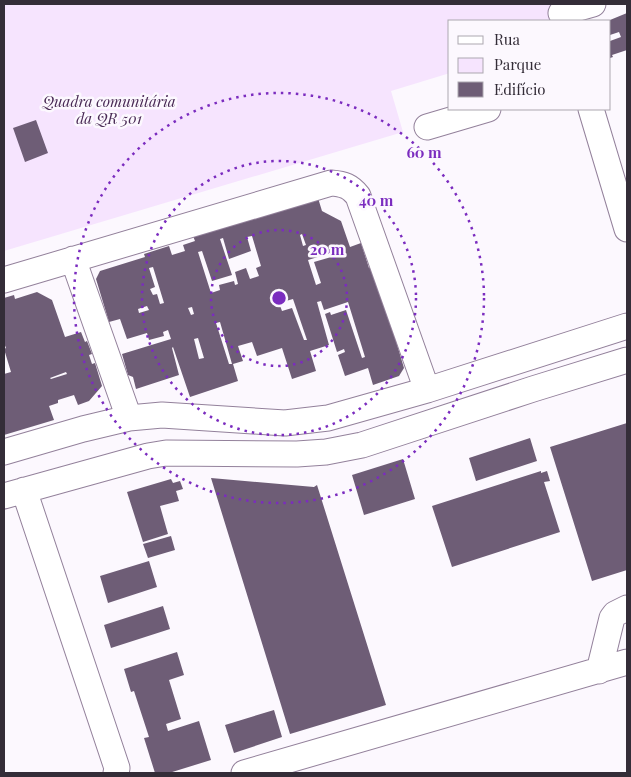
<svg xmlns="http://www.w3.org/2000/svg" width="631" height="777" font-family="'Playfair Display',serif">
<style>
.green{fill:#f6e4fe}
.building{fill:#6e5d76;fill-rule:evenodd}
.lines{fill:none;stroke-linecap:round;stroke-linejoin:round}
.minor-casing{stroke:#93819b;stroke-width:27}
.minor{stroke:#fff;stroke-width:25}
.ring{fill:none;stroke:#7b2cbf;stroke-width:2.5;stroke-dasharray:2.5 5}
.labels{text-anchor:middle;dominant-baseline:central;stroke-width:5;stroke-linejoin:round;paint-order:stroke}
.park-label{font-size:15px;font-style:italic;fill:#482954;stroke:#fcf8fe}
.centre{fill:#7b2cbf;stroke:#fcf8fe;stroke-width:2.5}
.ring-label{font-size:15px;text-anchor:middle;font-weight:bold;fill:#7b2cbf;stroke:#fcf8fe;stroke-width:5;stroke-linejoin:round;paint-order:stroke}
</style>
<rect width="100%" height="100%" fill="#fcf8fe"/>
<path class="green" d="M4,4H565L571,21H450V73L391,91L403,132L4,251Z"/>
<path class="building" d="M627,13V50L612,55L613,57L610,58V41L621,37L619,32L610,35V20Z
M36,120L48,153L25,162L13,128Z
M318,198L322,211L341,221L350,247L361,243L369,268L374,267L404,368L399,376L373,385L368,368L345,376L338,355L345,352L344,349L337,352L325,314L330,312L331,315L346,310L362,358L365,357L348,302L324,310L321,301L317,302L329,345L310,351L316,371L292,379L282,348L257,356L252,342L238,346L243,361L233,364L238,381L190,397L173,347L172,348L179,375L136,389L133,377L128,375L122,354L171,339L168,330L163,332L164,336L149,340L147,333L127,339L120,319L109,322L96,279L100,271L145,257L144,254L169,246L172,255L185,251L183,245L195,241L193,236ZM302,234L306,245L303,246L300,235ZM252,236L261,266L256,268L259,276L250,279L246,268L235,272L238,284L235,285L234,281L219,285L220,290L211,293L198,252L202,251L212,281L232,275L220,239L223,238L229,259L251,251L247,237ZM344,249L345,253L314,262L321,283L316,285L308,260ZM153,267L164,303L160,304L157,294L153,295L150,289L155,287L149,268ZM293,299L307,340H304L292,308L282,311L279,303ZM147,306L149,310L139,313L138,309ZM192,307L194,314L191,315L188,308ZM220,322L232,364H229L216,323ZM198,338L204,358L199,359L194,339Z
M37,292L52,300L65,337L81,332L85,342L87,341L92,354L89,355L92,364L95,363L102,386L89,401L78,405L74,395L58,400V403L49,406L54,420L4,435V374L11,372L4,349L6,348L4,343V298L14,295L15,299ZM66,372L67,374L51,379L50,378Z
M627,423V570L592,581L550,447Z
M530,438L537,461L476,481L469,458Z
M403,459L415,499L364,515L352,475Z
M541,471V473L547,471L550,481L544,482L560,532L452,567L432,506Z
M211,478L314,487L317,485L386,705L290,734Z
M171,479L173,483L180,481L183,489L176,491L179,501L160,506L168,534L143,542L127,492Z
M171,536L175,550L148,558L143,544Z
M149,561L157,587L108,603L100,576Z
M163,606L170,629L111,648L104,625Z
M177,652L184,675L169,680L181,719L166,724L168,731L199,721L211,760L169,773H155L144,738L149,737L134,691L131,692L124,669Z
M274,710L282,737L234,753L225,725Z"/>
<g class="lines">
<g class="minor-casing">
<path id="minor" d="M561,13L593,4
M591,109L627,229
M427,127L488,109
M73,259L129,418
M4,280L331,183C344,184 350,186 358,196L427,390
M4,452L83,429L129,418L162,415L285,423L328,418L427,390L627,326
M24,490L117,768L116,773
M4,496L148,456L166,453L297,454L326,452L362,445L533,389L627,360
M599,671L612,618L615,614L627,608
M244,773L627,662"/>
</g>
<use href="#minor" class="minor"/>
</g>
<g class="ring">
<circle cx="279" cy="298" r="68"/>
<circle cx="279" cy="298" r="137"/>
<circle cx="279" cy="298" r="205"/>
</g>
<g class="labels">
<g class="park-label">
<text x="109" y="101">Quadra comunitária<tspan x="109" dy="17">da QR 501</tspan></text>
</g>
</g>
<circle cx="279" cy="298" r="8" class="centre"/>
<g class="ring-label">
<text x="424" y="158">60 m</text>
<text x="376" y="206">40 m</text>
<text x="327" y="255">20 m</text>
</g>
<rect width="631" height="777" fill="none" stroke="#342d38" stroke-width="10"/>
<rect x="448" y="20" width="162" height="90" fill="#fcf8fe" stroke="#aca7af"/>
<rect x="458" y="36" width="25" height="8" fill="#ffffff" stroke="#aca7af"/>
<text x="494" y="45" font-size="15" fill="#342d38">Rua</text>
<rect x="458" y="58" width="25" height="15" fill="#f6e4fe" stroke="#aca7af"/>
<text x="494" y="70" font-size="15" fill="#342d38">Parque</text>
<rect x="458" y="82" width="25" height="15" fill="#6e5d76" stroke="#aca7af"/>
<text x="494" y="95" font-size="15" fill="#342d38">Edifício</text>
</svg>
